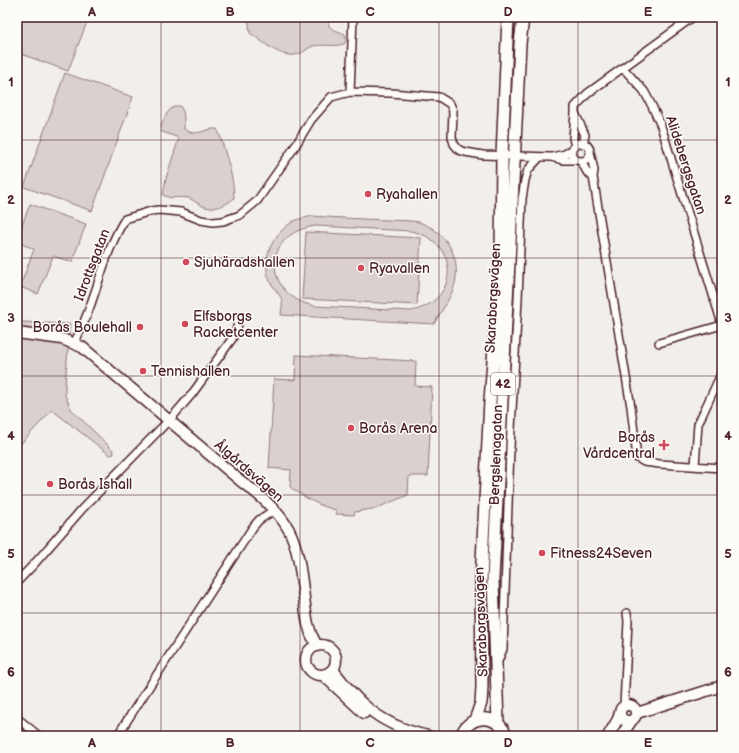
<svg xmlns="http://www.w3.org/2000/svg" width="739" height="753" font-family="'Balsamiq Sans',sans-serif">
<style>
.green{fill:#d9d0cf;stroke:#92787d;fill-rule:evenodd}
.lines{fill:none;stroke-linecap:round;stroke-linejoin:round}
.street-casing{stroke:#4a1f2b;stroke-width:10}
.secondary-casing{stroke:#4a1f2b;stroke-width:13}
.primary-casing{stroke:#4a1f2b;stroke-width:14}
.street{stroke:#fdfcf7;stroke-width:7}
.secondary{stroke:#fdfcf7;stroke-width:10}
.primary{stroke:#fdfcf7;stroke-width:11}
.grid{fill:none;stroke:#4a1f2b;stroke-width:1;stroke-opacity:0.55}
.poi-dot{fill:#d1495b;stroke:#fdfcf7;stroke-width:1.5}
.labels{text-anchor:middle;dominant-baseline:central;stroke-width:3;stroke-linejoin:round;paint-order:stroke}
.shield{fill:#fdfcf7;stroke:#806168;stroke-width:1}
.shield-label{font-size:13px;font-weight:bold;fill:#4a1f2b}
.street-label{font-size:14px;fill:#4a1f2b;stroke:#fdfcf7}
.poi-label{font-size:14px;fill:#4a1f2b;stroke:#fdfcf7;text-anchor:start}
.neatline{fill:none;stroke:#4a1f2b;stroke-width:1.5}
.grid-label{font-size:13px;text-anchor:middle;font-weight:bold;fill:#4a1f2b}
</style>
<rect width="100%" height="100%" fill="#f2efeb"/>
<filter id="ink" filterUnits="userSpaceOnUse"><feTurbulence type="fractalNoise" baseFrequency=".025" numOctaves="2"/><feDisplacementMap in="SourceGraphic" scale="8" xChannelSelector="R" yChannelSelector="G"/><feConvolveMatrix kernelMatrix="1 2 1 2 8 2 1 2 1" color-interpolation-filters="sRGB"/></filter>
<g filter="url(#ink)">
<path class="green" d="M18,17H89L68,71L21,54L17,71Z
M248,17H328C327,31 335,29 345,34L346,41L344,44C334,47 323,44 313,46C308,48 304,52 299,54C281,60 264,42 250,33Z
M65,73L133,97L92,211L24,187Z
M176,106H180C185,113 184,120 184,129C197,138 204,128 217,129L220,135C226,156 234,177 234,198C227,205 215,210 205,207C199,205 194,200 188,198C180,196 170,200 163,195L166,178L179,138L160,131C163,121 166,110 176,106Z
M30,204L86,224L72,262L53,256L38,294L20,287L34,249L17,242V238Z
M312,216C338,218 363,219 388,220C398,221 410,220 419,222C443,230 459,252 456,278C454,295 442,309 434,324L281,315C281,311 283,304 282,300C280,294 270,285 268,276C262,254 275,232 294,221C300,218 306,218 312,216ZM316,226L411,231C460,241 461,301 411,311L315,306C262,296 261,232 316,226Z
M306,232L421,238L417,305L302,299Z
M17,319L22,322L70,324L65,385V395L71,409L113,450L114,454L110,455L52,410L17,448Z
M296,355L416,361L415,386L432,387L428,476H409L408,495L377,508L355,512L354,515L336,514V510C319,506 305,498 290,487L291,470L269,468L274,379L295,380Z"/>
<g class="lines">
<g class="street-casing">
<path id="street" d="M623,68L644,91L652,106L661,126L722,324
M350,92L353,17
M572 152a9 9 0 1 1 18 0a9 9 0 1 1-18 0Z
M583,144L585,135L575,113V107L588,93L693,17
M575,147L573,138L575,113
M590,152L594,170L593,177L631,407L637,458L644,462L660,464L722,468
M552,157L565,154L573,149
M581,161L587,172L593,177
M74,343C96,304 101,257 125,219L151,211L159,210L181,212L201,220L213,222L223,221L240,215L257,201L294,148L311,120L331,97L350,92L391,93L439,97L450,104L453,111L452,137L454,144L459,150L465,152L483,155L551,157L563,160H577
M659,343L722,325
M695,466L698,424L722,372
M17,582L36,562L82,509L174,415L192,394L232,339L237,328L239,317
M498,661L503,649L510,448L518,299L522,199L525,180L528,170L540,157
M624,706L628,621L627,613
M17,718L39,736
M117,736L253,527L259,520L274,510"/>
</g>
<g class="secondary-casing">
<path id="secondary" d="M17,333L62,339L82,347L242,482C260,495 278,510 289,530C302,555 302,595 308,624L311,634L317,646
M306 660a15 15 0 1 1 30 0a15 15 0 1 1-30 0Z
M333,670C343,682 352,695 364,705C382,721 405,731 428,736
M323,675L364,713
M620 713a8 8 0 1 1 16 0a8 8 0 1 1-16 0Z
M637,713L722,686
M608,736L618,719L620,712
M621,736L632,720"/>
</g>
<g class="primary-casing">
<path id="primary" d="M475,720L481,703L482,687L481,581L490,401L501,254L502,156L508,17
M498,724L493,579L520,44L523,17
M461,736C469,713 499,713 506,736"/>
</g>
<use href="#street" class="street"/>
<use href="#secondary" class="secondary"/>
<use href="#primary" class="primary"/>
</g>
</g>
<path class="grid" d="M161,17V736M300,17V736M439,17V736M578,17V736M17,140H722M17,258H722M17,376H722M17,495H722M17,613H722"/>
<g class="poi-dot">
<circle cx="368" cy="194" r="4"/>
<circle cx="186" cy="262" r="4"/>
<circle cx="361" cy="268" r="4"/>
<circle cx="185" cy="324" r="4"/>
<circle cx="140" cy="327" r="4"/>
<circle cx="143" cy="371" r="4"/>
<circle cx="351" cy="428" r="4"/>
<path d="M662 439h4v4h4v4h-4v4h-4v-4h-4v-4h4z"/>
<circle cx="50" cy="484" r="4"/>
<circle cx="542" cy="553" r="4"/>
</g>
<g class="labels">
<rect class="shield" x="491" y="373" width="24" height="22" rx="3"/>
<g class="shield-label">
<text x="503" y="384">42</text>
</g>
<g class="street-label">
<text transform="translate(686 165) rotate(72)">Alidebergsgatan</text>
<text transform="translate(92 265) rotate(-69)">Idrottsgatan</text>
<text transform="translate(493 298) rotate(-87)">Skaraborgsvägen</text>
<text transform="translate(496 455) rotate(-88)">Bergslenagatan</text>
<text transform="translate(249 471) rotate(41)">Ålgårdsvägen</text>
<text transform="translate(481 622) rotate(-92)">Skaraborgsvägen</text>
</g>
<g class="poi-label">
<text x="376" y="194">Ryahallen</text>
<text x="194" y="262">Sjuhäradshallen</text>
<text x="369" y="268">Ryavallen</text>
<text x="193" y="316">Elfsborgs<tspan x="193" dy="16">Racketcenter</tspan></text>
<text x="132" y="327" text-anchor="end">Borås Boulehall</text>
<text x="151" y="371">Tennishallen</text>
<text x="359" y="428">Borås Arena</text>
<text x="655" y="437" text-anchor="end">Borås<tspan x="655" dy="16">Vårdcentral</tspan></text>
<text x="58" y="484">Borås Ishall</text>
<text x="550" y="553">Fitness24Seven</text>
</g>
</g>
<rect width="739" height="753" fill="none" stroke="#fdfcf7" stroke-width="44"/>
<rect x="22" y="22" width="695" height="709" class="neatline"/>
<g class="grid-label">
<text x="92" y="16">A</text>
<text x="230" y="16">B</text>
<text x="370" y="16">C</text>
<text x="508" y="16">D</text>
<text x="648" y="16">E</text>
<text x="11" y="86">1</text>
<text x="728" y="86">1</text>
<text x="11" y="204">2</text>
<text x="728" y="204">2</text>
<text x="11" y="322">3</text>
<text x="728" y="322">3</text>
<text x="11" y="440">4</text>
<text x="728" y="440">4</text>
<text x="11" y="558">5</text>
<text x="728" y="558">5</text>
<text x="11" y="676">6</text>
<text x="728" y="676">6</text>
<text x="92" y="747">A</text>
<text x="230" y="747">B</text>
<text x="370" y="747">C</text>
<text x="508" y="747">D</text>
<text x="648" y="747">E</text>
</g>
</svg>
